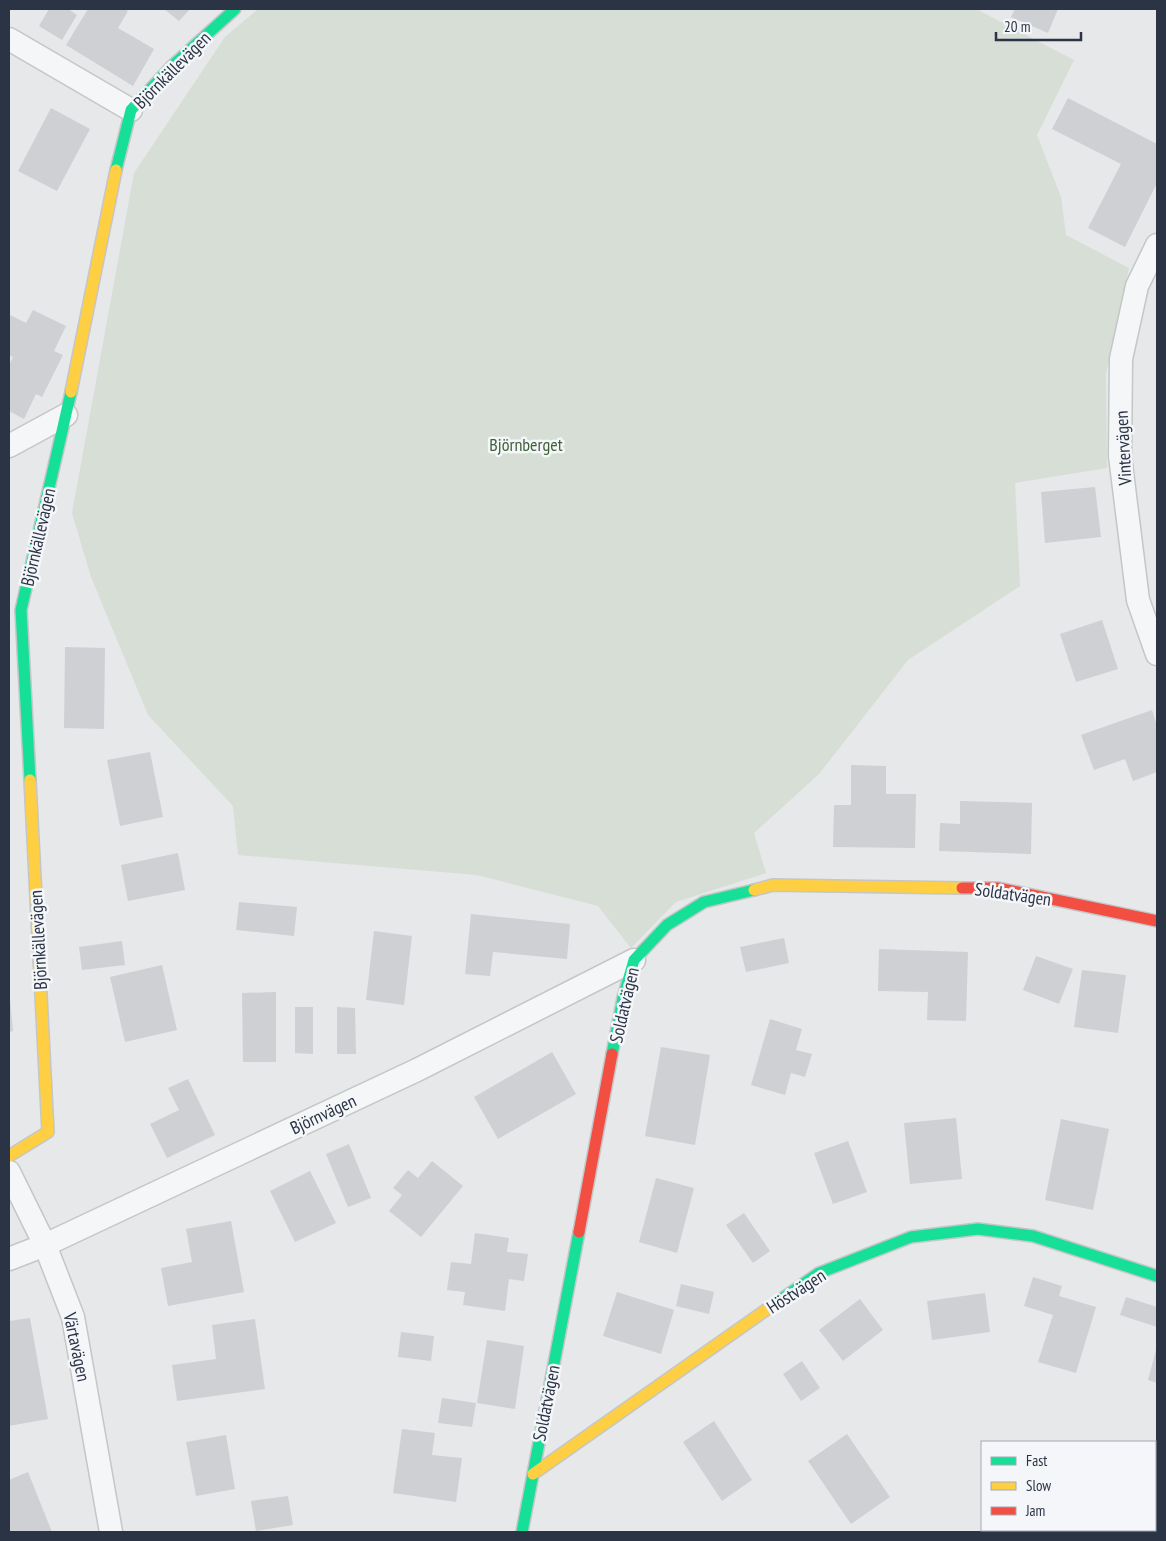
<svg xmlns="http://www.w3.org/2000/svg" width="1166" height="1541" font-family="'PT Sans Narrow',sans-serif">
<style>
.green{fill:#d6ded6}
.building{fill:#ced0d3}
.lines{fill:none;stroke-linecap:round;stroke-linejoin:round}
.street-casing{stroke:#c4c6c8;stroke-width:25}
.fast-casing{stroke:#c4c6c8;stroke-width:14}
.slow-casing{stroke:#c4c6c8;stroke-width:14}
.jam-casing{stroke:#c4c6c8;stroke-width:14}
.street{stroke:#f5f6f7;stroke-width:22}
.fast{stroke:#16e098;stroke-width:11}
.slow{stroke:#ffcf43;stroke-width:11}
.jam{stroke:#f24e42;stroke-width:11}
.labels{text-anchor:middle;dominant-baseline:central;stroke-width:5;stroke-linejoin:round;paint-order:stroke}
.street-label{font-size:18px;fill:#2b3445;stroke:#f4f6f9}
.park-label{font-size:18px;fill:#3f6138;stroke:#f4f6f9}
</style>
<rect width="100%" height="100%" fill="#e6e8ea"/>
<path class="green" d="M258,9H976L1074,60L1037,135L1061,197L1066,235L1129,268L1106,373L1107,468L1015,483L1020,586L908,660L819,774L754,833L766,873L676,902L631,948L598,906L477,875L238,855L233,806L148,715L91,577L72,513L134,173L225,37Z"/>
<path class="building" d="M49,9H68L77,15L62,40L39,26Z
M88,9H124L128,11L118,28L154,49L133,86L66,45Z
M164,9H190L179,21Z
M1015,9H1058L1048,33L1011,17Z
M1068,98L1157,144V183L1125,247L1088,228L1121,164L1052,129Z
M51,108L90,129L57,191L18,171Z
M33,310L66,326L54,351L63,355L42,397L36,394L24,419L9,411V365L13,357L9,355V318L10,315L26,323Z
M1095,487L1101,537L1045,543L1041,492Z
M1102,620L1118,669L1076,682L1060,634Z
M65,647L105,648L104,729L64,728Z
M1152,710L1157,726V772L1133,781L1125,759L1094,770L1081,735Z
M150,752L163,817L120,826L107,760Z
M851,765L886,766V794H916L915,848L833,847L834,805H851Z
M960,801L1032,803L1031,854L939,851L940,823L960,824Z
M178,853L185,890L128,901L121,865Z
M239,902L297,907L294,936L236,930Z
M471,914L570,924L567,959L493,952L490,976L465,974Z
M374,931L412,936L404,1005L366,1000Z
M784,938L789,963L746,972L740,947Z
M122,941L125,965L82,970L79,947Z
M879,949L968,952L966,1021L927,1020L928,992L878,991Z
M1036,956L1073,969L1059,1004L1023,990Z
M162,965L177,1030L125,1042L110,977Z
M1082,970L1126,975L1118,1033L1074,1027Z
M276,992V1062H243L242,993Z
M9,999H10L13,1031L9,1032Z
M295,1007H313V1054L295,1053Z
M337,1007L355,1008L356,1054H337Z
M770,1019L802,1029L796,1050L812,1054L805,1077L791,1073L785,1095L751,1085Z
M661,1047L710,1055L695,1145L645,1136Z
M552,1052L576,1094L498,1139L474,1097Z
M188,1079L215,1135L167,1158L150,1124L179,1110L168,1088Z
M956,1118L962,1179L910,1184L904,1123Z
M1061,1119L1109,1129L1093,1210L1045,1200Z
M848,1141L867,1192L833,1204L814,1153Z
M349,1144L371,1198L348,1207L326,1154Z
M432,1161L463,1186L421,1237L389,1211L402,1195L393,1188L408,1170L418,1178Z
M310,1171L336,1223L295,1242L270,1191Z
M656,1178L694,1188L677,1253L639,1242Z
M744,1213L770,1251L753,1263L726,1225Z
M231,1221L244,1292L168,1306L161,1268L192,1262L186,1229Z
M475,1233L509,1238L507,1252L528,1254L524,1281L509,1279L505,1311L463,1305L465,1292L447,1290L451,1262L471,1264Z
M1033,1277L1062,1286L1059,1296L1096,1307L1076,1373L1038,1362L1053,1315L1024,1306Z
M681,1284L714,1292L709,1314L676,1306Z
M617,1292L674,1310L661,1354L603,1336Z
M985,1293L990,1332L932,1340L927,1301Z
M1126,1297L1157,1307V1327L1120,1315Z
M860,1299L883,1330L843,1361L819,1330Z
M30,1318L48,1419L9,1426V1321Z
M255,1319L265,1389L177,1401L172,1365L216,1359L212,1325Z
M401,1332L434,1336L431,1361L398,1357Z
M487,1340L524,1346L515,1409L477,1403Z
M1157,1346V1383L1148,1380Z
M802,1361L820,1388L801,1401L783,1374Z
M442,1398L476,1403L472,1427L438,1423Z
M714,1421L752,1480L722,1501L683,1442Z
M402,1429L435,1433L432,1455L462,1458L456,1502L393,1493Z
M847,1434L890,1497L851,1524L808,1461Z
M226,1435L235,1489L196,1496L186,1442Z
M28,1472L52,1532H9V1480Z
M288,1496L293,1525L256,1531L251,1501Z"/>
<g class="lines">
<g class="street-casing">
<path id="street" d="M9,39L131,110
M1157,245L1137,286L1121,359L1120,456L1138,600L1157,654
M9,446L66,415
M9,1172L45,1245L73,1317L111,1532
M9,1259L45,1245L417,1070L634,960"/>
</g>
<g class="fast-casing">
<path id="fast" d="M116,170L131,110L171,67L235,9
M30,780L21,610L71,392
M612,1054L623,998L634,960L667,925L704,902L754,890
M773,1305L819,1273L911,1237L978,1229L1033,1236L1157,1276
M522,1532L579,1232"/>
</g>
<g class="slow-casing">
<path id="slow" d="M71,392L116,170
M754,890L773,885L962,888
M9,1156L48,1132L30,780
M533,1474L773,1305"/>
</g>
<g class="jam-casing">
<path id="jam" d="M962,888H998L1157,921
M579,1232L612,1054"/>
</g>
<use href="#street" class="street"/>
<use href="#fast" class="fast"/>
<use href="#slow" class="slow"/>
<use href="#jam" class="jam"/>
</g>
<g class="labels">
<g class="street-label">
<text transform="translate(172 70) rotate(-45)">Björnkällevägen</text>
<text transform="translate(1123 448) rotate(-93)">Vintervägen</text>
<text transform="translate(38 537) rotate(-77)">Björnkällevägen</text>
<text transform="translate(1013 894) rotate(8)">Soldatvägen</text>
<text transform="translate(38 940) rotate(-93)">Björnkällevägen</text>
<text transform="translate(624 1005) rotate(-77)">Soldatvägen</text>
<text transform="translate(323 1114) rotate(-25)">Björnvägen</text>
<text transform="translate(796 1291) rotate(-33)">Höstvägen</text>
<text transform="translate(77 1347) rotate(78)">Värtavägen</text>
<text transform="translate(546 1403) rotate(-79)">Soldatvägen</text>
</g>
<g class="park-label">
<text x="526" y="444">Björnberget</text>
</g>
</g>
<rect width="1166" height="1541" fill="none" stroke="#2b3445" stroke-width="20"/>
<rect x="981" y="1441" width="175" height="90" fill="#f4f6f9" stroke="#a4a8b1"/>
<rect x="991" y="1457" width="25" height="8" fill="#16e098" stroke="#a4a8b1"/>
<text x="1026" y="1466" font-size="15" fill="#2b3445">Fast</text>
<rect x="991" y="1482" width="25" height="8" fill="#ffcf43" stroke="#a4a8b1"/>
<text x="1026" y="1491" font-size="15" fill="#2b3445">Slow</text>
<rect x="991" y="1507" width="25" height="8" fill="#f24e42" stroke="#a4a8b1"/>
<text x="1026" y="1516" font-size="15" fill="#2b3445">Jam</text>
<path d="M996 32v8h85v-8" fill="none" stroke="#2b3445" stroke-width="2.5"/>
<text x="1004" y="32" font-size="15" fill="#2b3445" stroke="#f4f6f9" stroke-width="4" paint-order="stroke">20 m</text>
</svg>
